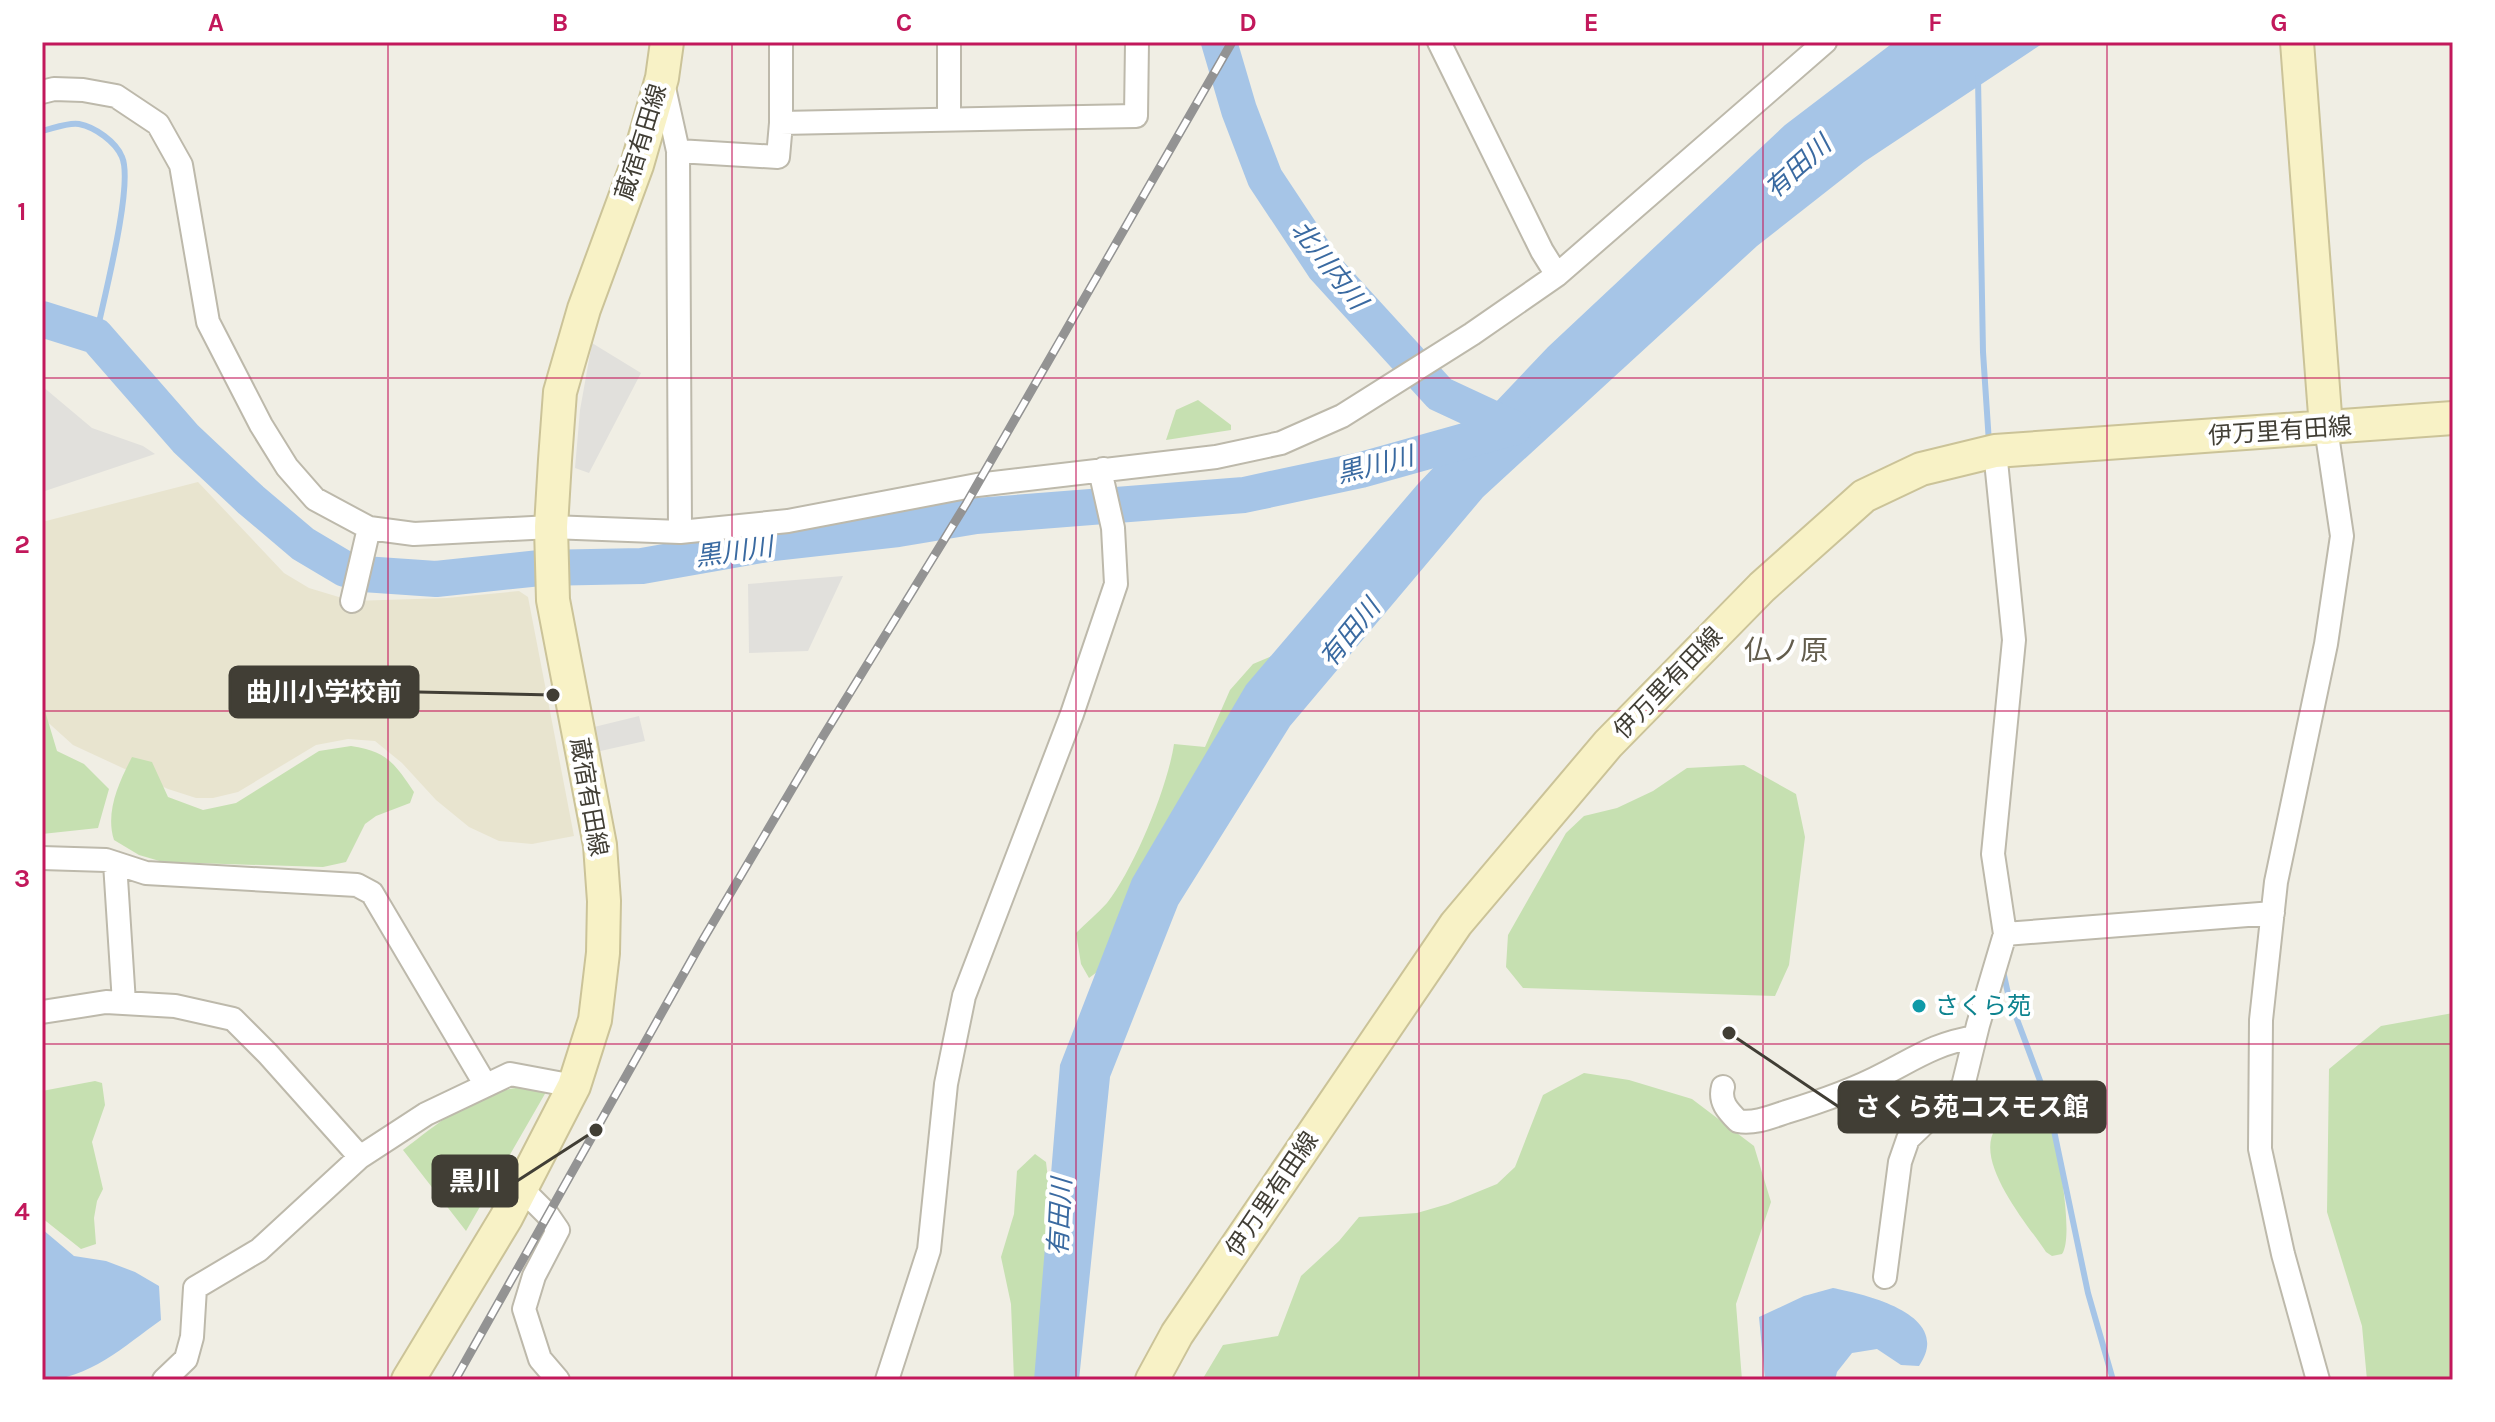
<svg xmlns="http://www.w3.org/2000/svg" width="2495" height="1422" font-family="Karla,'Noto Sans JP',sans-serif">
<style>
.education{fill:#e8e4cf}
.green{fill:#c6e0b1}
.parking{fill:#e1e0dc}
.water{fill:#a6c5e7}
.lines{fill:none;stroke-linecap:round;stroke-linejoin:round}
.stream{stroke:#a6c5e7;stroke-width:6}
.river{stroke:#a6c5e7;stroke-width:36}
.street-casing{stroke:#bdb9ab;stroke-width:26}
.secondary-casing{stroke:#cbc398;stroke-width:36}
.street{stroke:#fff;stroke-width:22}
.secondary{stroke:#f8f2c6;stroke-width:32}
.rail-casing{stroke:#939393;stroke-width:9}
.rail{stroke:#fff;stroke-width:6;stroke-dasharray:18;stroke-linecap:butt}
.grid{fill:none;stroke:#c2185b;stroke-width:2;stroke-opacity:0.55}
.culture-dot{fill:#0f9aa8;stroke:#fff;stroke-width:3}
.labels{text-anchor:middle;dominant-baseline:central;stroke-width:8;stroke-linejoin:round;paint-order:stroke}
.street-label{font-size:24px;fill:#413e35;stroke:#fff}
.culture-label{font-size:24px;fill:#0d838f;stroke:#fff;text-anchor:start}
.water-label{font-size:26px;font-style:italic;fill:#3a6aa1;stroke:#fff}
.quarter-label{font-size:28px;fill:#635d4d;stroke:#fff}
.leader{fill:none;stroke:#413e35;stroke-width:3}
.callout-dot{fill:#413e35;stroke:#fff;stroke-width:3}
.callout{fill:#413e35;stroke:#413e35;stroke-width:3}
.callout-label{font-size:26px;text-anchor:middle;font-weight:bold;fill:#fff}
.neatline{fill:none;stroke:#c2185b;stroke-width:3}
.grid-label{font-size:26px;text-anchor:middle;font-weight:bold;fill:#c2185b}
</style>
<rect width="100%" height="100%" fill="#f0eee4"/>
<path class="education" d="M198,482L284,573L309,588L352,601L447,598L519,591L528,597L574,836L532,844L499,841L469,827L436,800L402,763L375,741L348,739L316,745L238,792L213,798H196L168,789L73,745L42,717V522Z"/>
<path class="green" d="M1198,400L1231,425V430L1166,440L1176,410Z
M1289,649L1109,963L1089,978L1081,964L1076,933C1086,923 1098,913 1107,903C1134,869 1168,786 1174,744L1205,747L1230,690L1253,664Z
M42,701L57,751L84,764L109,789L98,828L42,834Z
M351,746C387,751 395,764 414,792L410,803L376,816L365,824L346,862L323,867L163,862L139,855L114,840C105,812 119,782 132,757L152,762L168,797L203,810L236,803L319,751Z
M1744,765L1796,794L1805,837L1789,965L1775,996L1523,988L1506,967L1508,935L1566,833L1584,816L1617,808L1653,791L1687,768Z
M2453,1013V1380H2367L2362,1326L2327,1212L2329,1069L2381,1026Z
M1584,1073L1629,1080L1692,1099L1754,1146L1771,1202L1736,1304L1742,1380H1202L1223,1345L1278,1336L1301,1276L1339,1241L1359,1217L1417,1213L1448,1204L1497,1184L1515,1167L1543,1095Z
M95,1081L102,1083L105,1105L92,1142L103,1189L97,1201L94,1218L96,1244L81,1249L42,1218V1091Z
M523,1087L546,1092L466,1231L403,1150C441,1121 474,1092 523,1087Z
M2036,1097L2041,1098C2046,1114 2053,1130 2056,1147C2061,1167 2073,1239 2062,1254L2052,1256L2046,1252C2029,1226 1972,1161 1996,1128C2002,1119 2026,1104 2036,1097Z
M1035,1154L1046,1162L1049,1187L1043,1380H1014L1011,1304L1001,1257L1014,1214L1017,1171Z"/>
<path class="parking" d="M592,343L641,373L589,473L575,468L580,410Z
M42,386L92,428L143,446L155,454L42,492Z
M843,576L808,651L749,653L748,584Z
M639,716L645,741L596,752L590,728Z"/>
<path class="water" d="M1894,42H2045L1864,162L1757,246L1483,497L1290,726L1178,905L1110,1077L1079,1380H1034L1060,1065L1132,879L1246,685L1417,485L1548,347L1785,125Z
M42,1229L74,1256L106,1261L135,1272L159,1286L161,1320C124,1346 89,1380 42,1380Z
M1833,1288C1868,1295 1954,1315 1919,1366L1901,1365L1877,1349L1852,1353L1837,1372L1835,1380H1765L1759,1317L1804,1296Z"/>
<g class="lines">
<path class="stream" d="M1978,78L1983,352L1989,443
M42,131C52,129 68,122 79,124C95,127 116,142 122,157C134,184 103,302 96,336
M2003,971L2009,998L2048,1102L2088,1293L2113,1380"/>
<path class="river" d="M1219,42L1239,110L1265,178L1324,267L1440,394L1513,428
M42,319L96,336L186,439L251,500L303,544L345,569L363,574L436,579L540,568L642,566L773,543L898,529L976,516L1244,495L1361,470L1504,430"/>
<g class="street-casing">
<path id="street" d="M949,42V119
M1439,42L1542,251L1557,275
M663,83L678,151L680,532
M42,92L54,89L83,90L116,96L158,124L181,165L208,322L261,425L287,467L315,499L369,528L414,534L551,527L680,532L788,521L977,485L1216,457L1281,443L1342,416L1472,334L1557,275L1825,42
M781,123L1136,116L1137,42
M678,151L778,157L781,123V42
M352,601L369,528
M42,858L106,860L146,873L357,885L372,893L485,1084
M115,863L124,1003
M2005,934L2273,913
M42,1012L106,1002L175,1006L233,1019L268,1054L360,1157L426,1114L510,1074L574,1086
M1723,1087C1719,1102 1728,1111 1738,1121C1754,1124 1771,1117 1786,1112C1819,1102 1854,1090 1884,1074C1917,1057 1937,1043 1975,1037
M521,1188L547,1214L558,1230L534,1276L524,1309L540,1359L558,1380
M1885,1277L1900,1162L1908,1139L1963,1086L1978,1025L2005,934L1993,854L2014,640L1995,451
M164,1380L186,1359L192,1337L195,1288L259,1250L360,1157
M887,1380L929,1250L946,1084L964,996L1072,714L1116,584L1113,528L1102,479L1103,469
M2318,1380L2283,1254L2260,1149L2261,1020L2276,882L2326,644L2342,536L2326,428"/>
</g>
<g class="secondary-casing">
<path id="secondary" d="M2297,42L2326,428
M408,1380L506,1218L574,1086L595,1020L603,953L604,901L600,845L553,600L551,527L555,460L560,392L584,309L637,165L662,78L667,42
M1152,1380L1177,1334L1456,924L1608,744L1762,587L1864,496L1921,469L1995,451L2453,418"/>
</g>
<use href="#street" class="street"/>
<use href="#secondary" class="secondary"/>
<g class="rail-casing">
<path id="rail" d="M455,1380L701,943L822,738L966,504L1232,42"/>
</g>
<use href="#rail" class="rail"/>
</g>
<path class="grid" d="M388,42V1380M732,42V1380M1076,42V1380M1419,42V1380M1763,42V1380M2107,42V1380M42,378H2453M42,711H2453M42,1044H2453"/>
<circle class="culture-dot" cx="1919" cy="1006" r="8"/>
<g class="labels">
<g class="street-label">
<text transform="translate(641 142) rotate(-73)">蔵宿有田線</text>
<text transform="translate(2280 431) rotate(-4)">伊万里有田線</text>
<text transform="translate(1668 683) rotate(-46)">伊万里有田線</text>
<text transform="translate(589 797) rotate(80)">蔵宿有田線</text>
<text transform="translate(1272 1194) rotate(-56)">伊万里有田線</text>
</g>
<g class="culture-label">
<text x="1935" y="1006">さくら苑</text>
</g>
<g class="water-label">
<text transform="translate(1798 167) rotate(-42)">有田川</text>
<text transform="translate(1329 265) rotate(52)">北川内川</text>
<text transform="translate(1375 465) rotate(-14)">黒川川</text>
<text transform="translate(734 552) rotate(-8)">黒川川</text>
<text transform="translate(1350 633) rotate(-51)">有田川</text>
<text transform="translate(1060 1217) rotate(-87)">有田川</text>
</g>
<g class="quarter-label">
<text x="1786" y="650">仏ノ原</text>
</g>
</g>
<path class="leader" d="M553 695L418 692M1729 1033L1839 1107M596 1130L517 1181"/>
<g class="callout-dot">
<circle cx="553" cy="695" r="8"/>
<circle cx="1729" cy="1033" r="8"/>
<circle cx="596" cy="1130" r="8"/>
</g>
<g class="callout">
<rect x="230" y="667" width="188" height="50" rx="8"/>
<rect x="1839" y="1082" width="266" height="50" rx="8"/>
<rect x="433" y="1156" width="84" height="50" rx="8"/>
</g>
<g class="callout-label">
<text x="324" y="701">曲川小学校前</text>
<text x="1972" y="1116">さくら苑コスモス館</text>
<text x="475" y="1190">黒川</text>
</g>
<rect width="2495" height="1422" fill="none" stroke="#ffffff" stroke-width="88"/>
<rect x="44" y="44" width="2407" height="1334" class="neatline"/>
<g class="grid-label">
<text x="216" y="31">A</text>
<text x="560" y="31">B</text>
<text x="904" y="31">C</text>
<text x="1248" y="31">D</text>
<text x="1591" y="31">E</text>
<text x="1935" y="31">F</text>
<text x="2279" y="31">G</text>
<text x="22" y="220">1</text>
<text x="22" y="553">2</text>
<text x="22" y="887">3</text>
<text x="22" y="1220">4</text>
</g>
</svg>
